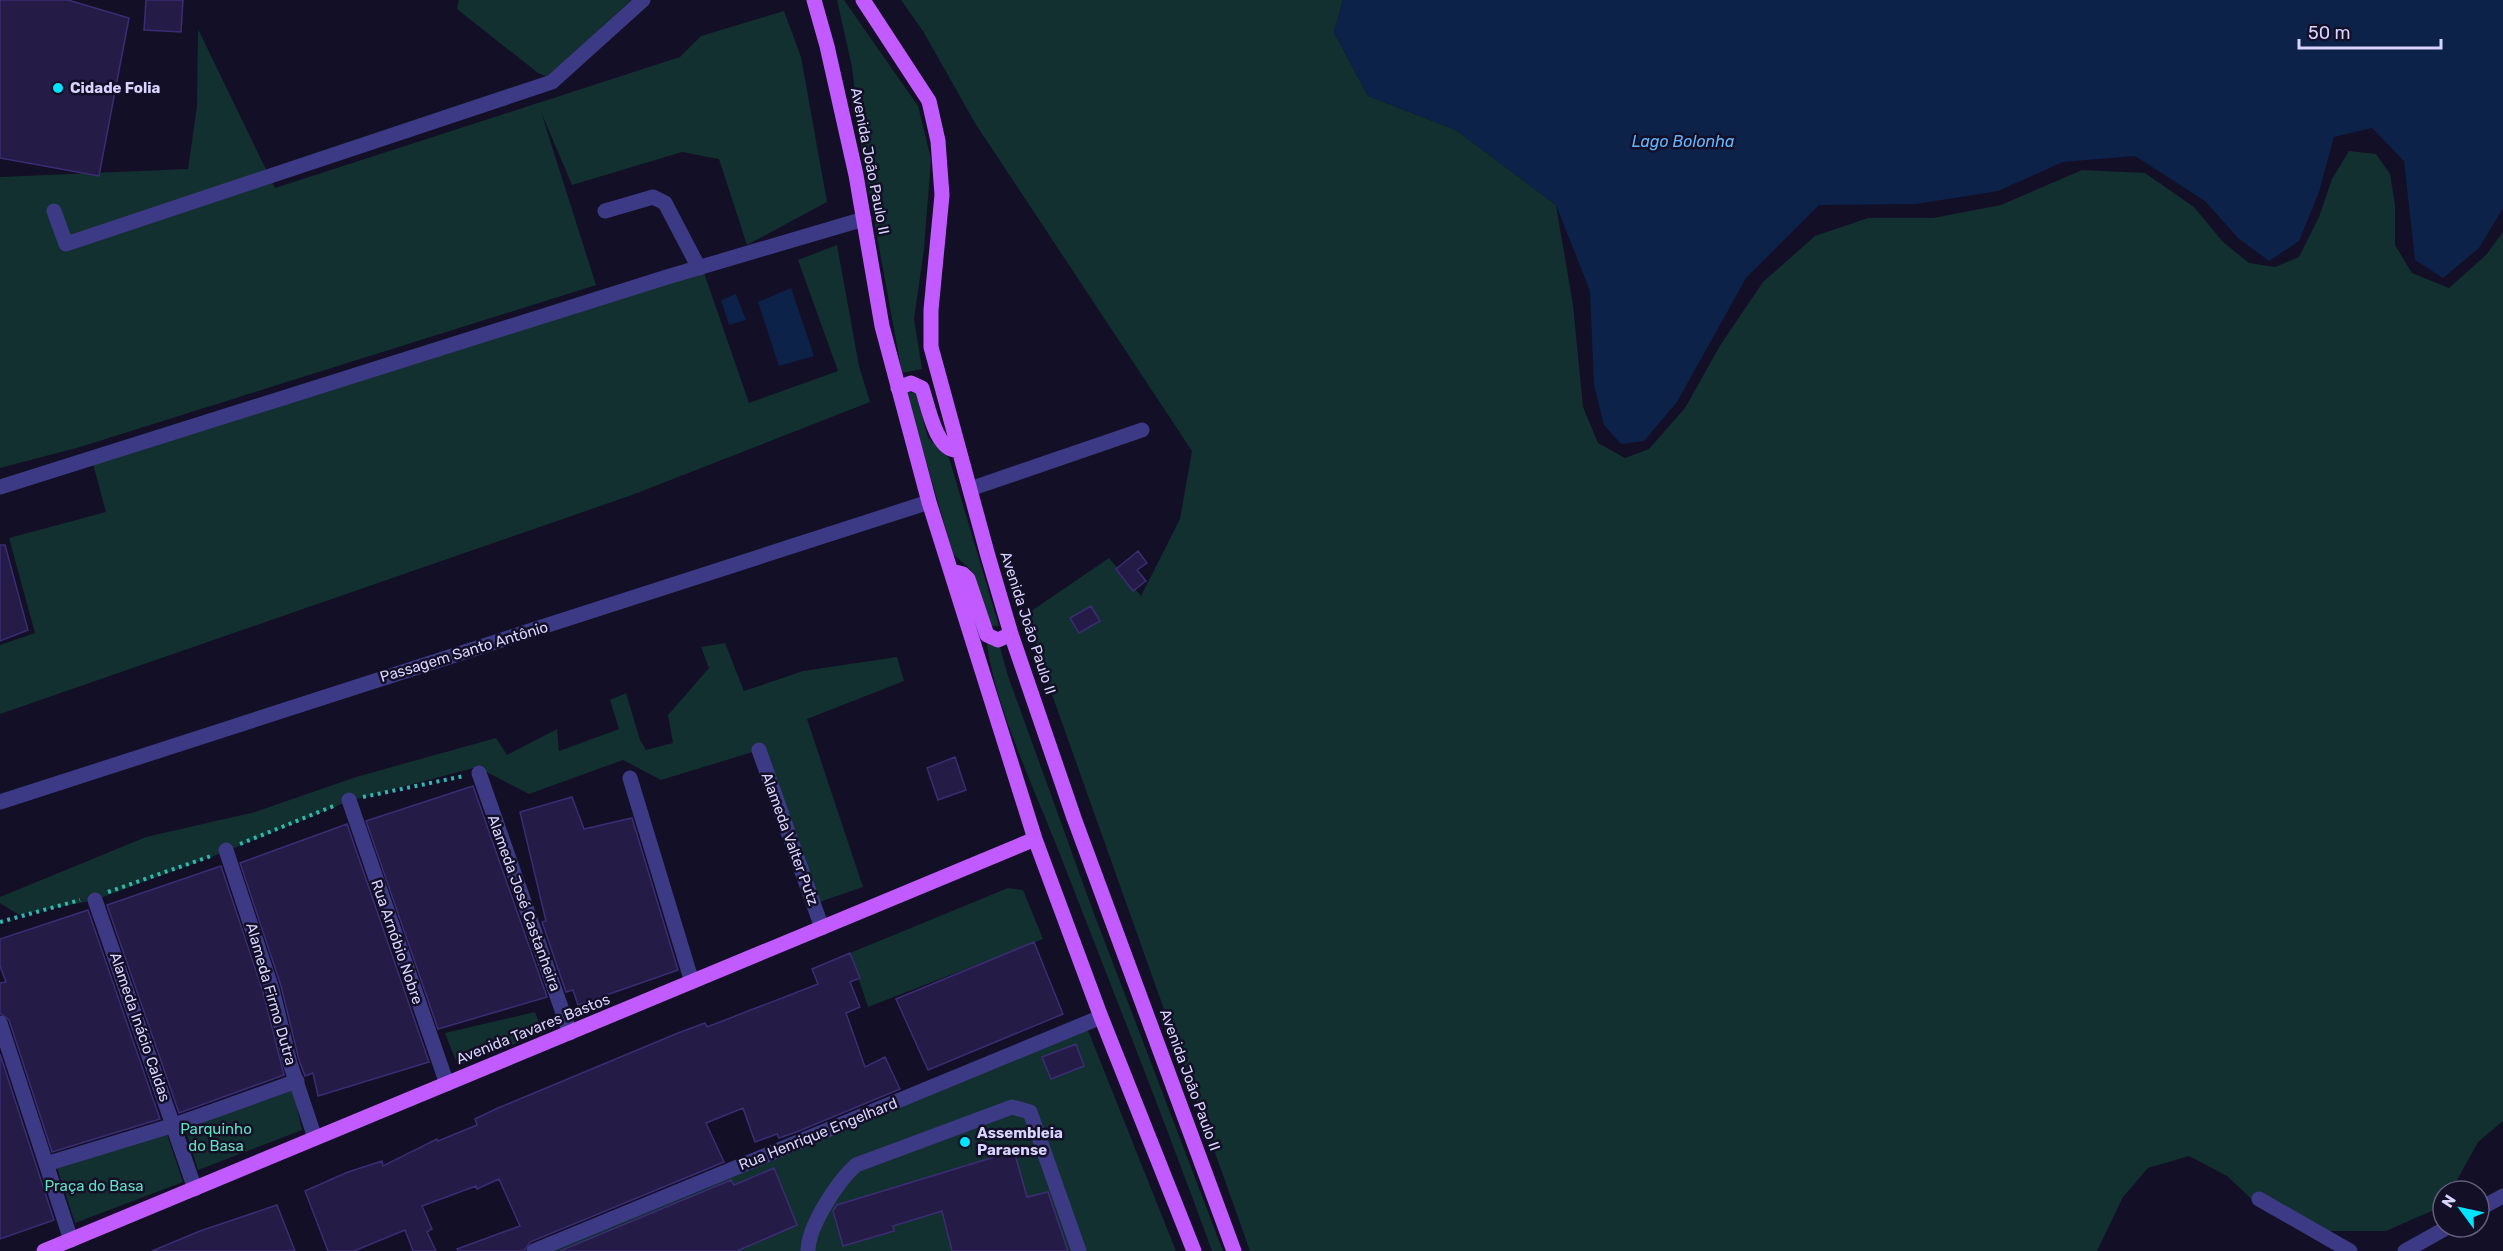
<svg xmlns="http://www.w3.org/2000/svg" width="2503" height="1251" font-family="Rubik,sans-serif">
<style>
.green{fill:#12302f}
.water{fill:#0c2248}
.building{fill:#241b47;stroke:#3b2d73;stroke-width:1.5}
.lines{fill:none;stroke-linecap:round;stroke-linejoin:round}
.path{stroke:#2fb8b0;stroke-width:4;stroke-dasharray:3 4.5;stroke-linecap:butt}
.minor{stroke:#3d3a85;stroke-width:15}
.major{stroke:#c25bff;stroke-width:15}
.poi-dot{fill:#00e5ff;stroke:#130f26;stroke-width:2}
.labels{text-anchor:middle;dominant-baseline:central;stroke-width:5;stroke-linejoin:round;paint-order:stroke}
.poi-label{font-size:15px;font-weight:bold;fill:#d9d4ff;stroke:#130f26;text-anchor:start}
.street-label{font-size:15px;fill:#d9d4ff;stroke:#130f26}
.park-label{font-size:15px;fill:#5fe0c0;stroke:#130f26}
.water-label{font-size:16px;font-style:italic;fill:#62b6ff;stroke:#130f26}
</style>
<rect width="100%" height="100%" fill="#130f26"/>
<path class="green" d="M459,0H631L548,77L538,73L457,9Z
M837,0H844L918,106L931,159L924,249L914,319L922,369L902,373L862,154L852,67Z
M901,0H1343L1334,32L1368,96L1456,130L1556,205L1573,305L1583,407L1598,443L1625,458L1649,449L1685,408L1721,344L1763,282L1815,236L1868,218H1933L2001,205L2082,170L2145,173L2194,207L2223,242L2249,263L2275,267L2299,257L2319,217L2332,179L2349,151L2376,154L2390,174L2395,205V245L2412,273L2449,288L2486,255L2503,232V1121L2478,1142L2451,1191H2443V1206L2386,1231H2330L2259,1206L2227,1176L2189,1156L2148,1168L2123,1197L2097,1251H1250L1024,616L1109,558L1141,596L1180,519L1192,451L975,123L923,31Z
M784,11L801,57L827,202L747,245L719,159L682,152L572,185L541,112L596,285L80,447L0,468V177L188,169L197,106L198,29L275,188L680,57L701,36Z
M837,245L859,366L870,402L632,495L0,714V645L35,633L9,538L106,512L92,460L702,267L749,403L838,371L798,260Z
M906,392L916,393L928,438L949,458L999,626H990L970,569L953,554Z
M986,638L999,644L1008,676L1093,911L1223,1251H1212C1164,1119 1112,988 1061,857C1036,792 994,706 986,638Z
M725,643L744,691L803,671L897,657L904,681L807,719L863,887L814,904L759,750L661,780L623,760L529,794L477,767L349,801L227,851L95,900L19,915L0,903V897L146,837L255,812L356,777L496,738L507,755L557,729L559,751L619,729L610,700L626,693L640,740L646,750L673,743L668,715L709,668L701,647Z
M1008,888L1023,890L1043,939L868,1007L850,953Z
M535,1012L543,1033L458,1066L445,1033Z
M1085,1023L1176,1251H535Z
M293,1090L302,1130L198,1170L184,1125Z
M166,1131L183,1182L75,1223L57,1168Z"/>
<path class="water" d="M1343,0H2503V208L2479,248L2443,278L2415,260L2404,161L2372,128L2334,137L2319,192L2299,241L2269,261L2238,238L2205,201L2135,156L2063,162L1998,191L1916,204L1819,205L1746,278L1677,402L1644,441L1621,444L1604,425L1594,385L1590,291L1556,205L1456,130L1368,96L1334,32Z
M791,288L814,356L779,366L758,302Z
M736,294L746,320L729,325L721,300Z"/>
<path class="building" d="M0,0H68L129,18L99,176L0,158Z
M146,0H183L181,32L144,30Z
M0,545H5L28,630L0,641Z
M1138,551L1147,563L1137,570L1146,581L1133,591L1116,569Z
M1091,606L1100,621L1079,633L1070,618Z
M955,757L966,790L938,800L927,768Z
M473,786L547,997L438,1029L366,821Z
M572,797L584,829L632,818L678,970L578,1005L573,990L566,992L542,922L546,921L520,812Z
M347,824L429,1062L318,1096L313,1073L305,1076L299,1060L281,986L240,863Z
M221,866L263,992L284,1075L179,1113L107,905Z
M88,910L160,1119L52,1152L9,1020L0,1013V983L6,982L0,966V939Z
M1034,942L1063,1014L928,1070L896,999Z
M850,953L860,978L850,982L860,1007L846,1013L865,1067L885,1057L900,1089L799,1131L779,1138L777,1134L755,1142L743,1108L706,1123L724,1162L530,1242L524,1251H458L457,1249L520,1226L499,1179L477,1189L476,1186L422,1206L432,1229L427,1232L436,1251H413L405,1230L354,1251H328L305,1191L348,1172L382,1161L383,1166L437,1139L438,1141L477,1125L475,1119L498,1108L678,1033L705,1023L707,1027L818,984L812,969Z
M1076,1044L1084,1066L1051,1079L1042,1057Z
M0,1054L54,1220L0,1239Z
M1014,1151L1027,1197L1048,1192L1068,1251H952L942,1211L893,1226L894,1231L843,1246L833,1211L837,1205Z
M774,1168L797,1225L737,1251H560L731,1180L734,1185Z
M277,1205L295,1251H152L200,1231Z"/>
<g class="lines">
<path class="path" d="M363,797L464,776
M240,844L336,805
M108,892L211,856
M0,922L80,900"/>
<path class="minor" d="M54,211L66,244L552,82L643,0
M605,211L653,197L665,203L699,268
M0,487L667,277L864,219
M970,489L1142,430
M759,750L822,928
M479,773L570,1033
M630,778L692,982
M349,800L447,1084
M0,802L929,502
M226,850L272,989L290,1063L315,1138
M95,900L195,1189
M0,1023L71,1240
M46,1164L174,1125L297,1081
M2259,1199L2350,1251
M2479,1209L2503,1196
M534,1251L1101,1017
M808,1251C808,1226 838,1181 856,1165L1012,1107L1030,1112L1079,1251
M2405,1251L2448,1227"/>
<path class="major" d="M814,0L827,46L856,175L882,326L929,502L1035,839L1101,1017L1194,1251
M863,0L929,101L938,141L942,195L931,310V347L988,556L1011,634L1074,818L1234,1251
M898,388L911,383L922,388C928,406 936,452 958,450
M951,571L963,574L968,579L987,635L998,640L1011,634
M44,1251L1035,839"/>
</g>
<g class="poi-dot">
<circle cx="58" cy="88" r="6"/>
<circle cx="965" cy="1142" r="6"/>
</g>
<g class="labels">
<g class="poi-label">
<text x="70" y="88">Cidade Folia</text>
<text x="977" y="1133">Assembleia<tspan x="977" dy="17">Paraense</tspan></text>
</g>
<g class="street-label">
<text transform="translate(870 161) rotate(79)">Avenida João Paulo II</text>
<text transform="translate(1028 623) rotate(72)">Avenida João Paulo II</text>
<text transform="translate(464 652) rotate(-17)">Passagem Santo Antônio</text>
<text transform="translate(790 839) rotate(70)">Alameda Valter Putz</text>
<text transform="translate(524 903) rotate(70)">Alameda José Castanheira</text>
<text transform="translate(397 942) rotate(71)">Rua Arnóbio Nobre</text>
<text transform="translate(271 994) rotate(74)">Alameda Firmo Dutra</text>
<text transform="translate(140 1027) rotate(71)">Alameda Inácio Caldas</text>
<text transform="translate(533 1029) rotate(-22)">Avenida Tavares Bastos</text>
<text transform="translate(1190 1080) rotate(70)">Avenida João Paulo II</text>
<text transform="translate(818 1134) rotate(-22)">Rua Henrique Engelhard</text>
</g>
<g class="park-label">
<text x="216" y="1129">Parquinho<tspan x="216" dy="17">do Basa</tspan></text>
<text x="94" y="1186">Praça do Basa</text>
</g>
<g class="water-label">
<text x="1683" y="141">Lago Bolonha</text>
</g>
</g>
<g transform="translate(2461 1209) rotate(303)"><circle r="28" fill="#130f26" stroke="#625e7d" stroke-width="1.5"/>
<path d="M0-4.5L10 22L0 15L-10 22Z" fill="#00e5ff"/>
<text y="-9" font-size="16" font-weight="bold" text-anchor="middle" fill="#d9d4ff">N</text>
</g>
<path d="M2299 39v9h142v-9" fill="none" stroke="#d9d4ff" stroke-width="3"/>
<text x="2308" y="39" font-size="18" fill="#d9d4ff" stroke="#130f26" stroke-width="4.5" paint-order="stroke">50 m</text>
</svg>
